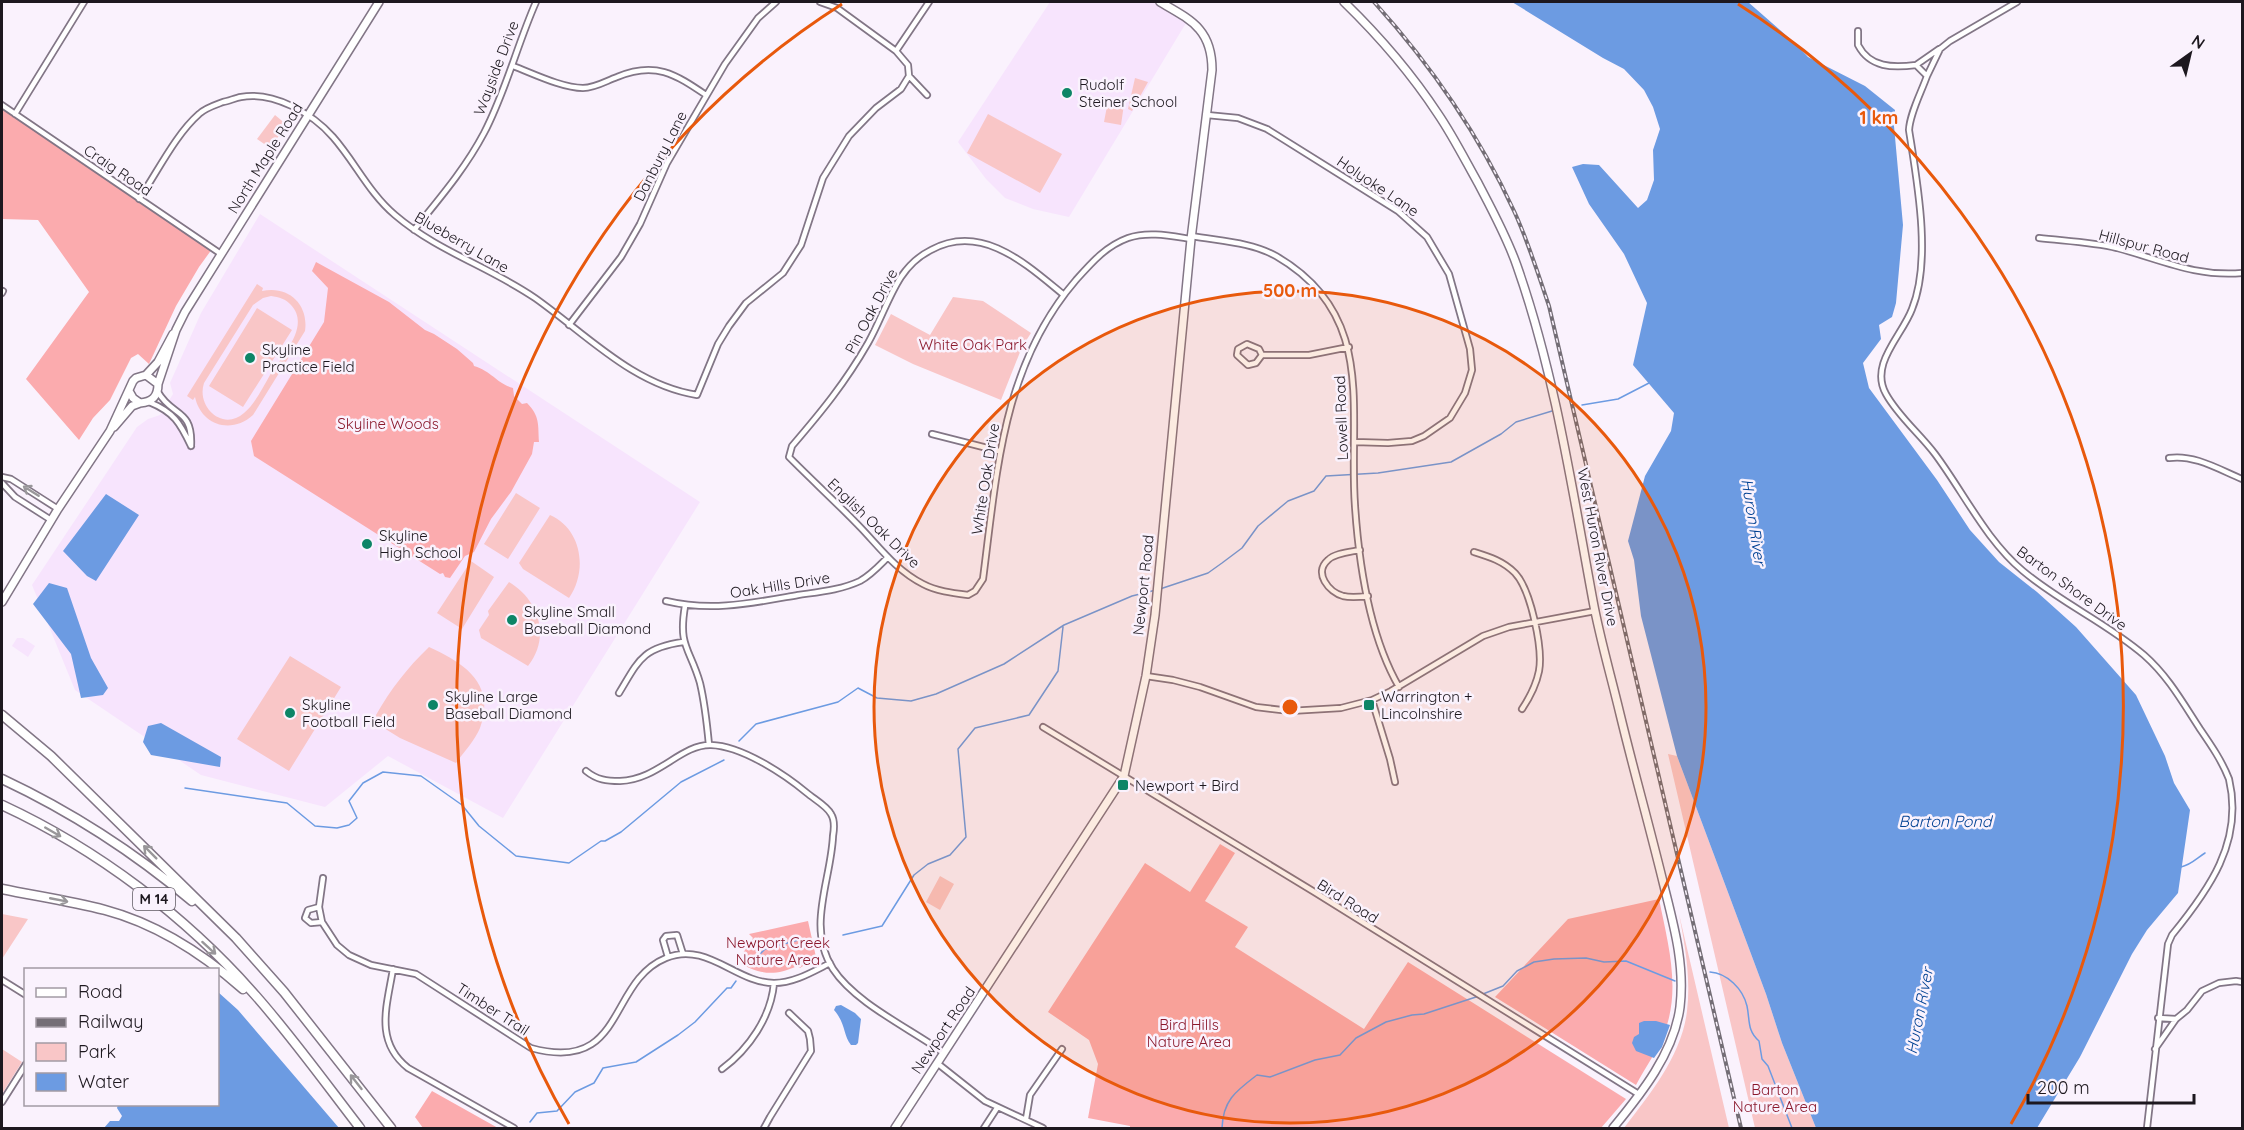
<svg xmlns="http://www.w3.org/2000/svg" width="2244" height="1130" font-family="Quicksand,sans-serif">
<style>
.built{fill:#f7e4fd}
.green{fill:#f9c6c7;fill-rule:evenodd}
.forest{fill:#fbabae}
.water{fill:#6c9be2}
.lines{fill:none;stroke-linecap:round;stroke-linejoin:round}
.stream{stroke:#6c9be2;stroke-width:1.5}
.street-casing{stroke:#827686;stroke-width:8}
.secondary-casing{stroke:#827686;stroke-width:10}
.highway-casing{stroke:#827686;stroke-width:11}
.street{stroke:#fff;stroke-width:4.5}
.secondary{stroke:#fff;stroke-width:7}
.highway{stroke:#fff;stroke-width:8}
.rail-casing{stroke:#746e76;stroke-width:4}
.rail{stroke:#faf2fd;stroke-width:1.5;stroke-dasharray:4.5;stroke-linecap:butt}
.oneway{stroke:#99979a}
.ring{fill:none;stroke:#e8590c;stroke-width:3}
.poi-dot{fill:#0d8566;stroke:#faf2fd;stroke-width:2}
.labels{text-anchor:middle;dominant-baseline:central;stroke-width:5;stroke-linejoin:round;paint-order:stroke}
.shield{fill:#faf2fd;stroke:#5f5962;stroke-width:1.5}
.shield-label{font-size:14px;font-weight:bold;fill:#1d181f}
.street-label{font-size:15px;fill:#1d181f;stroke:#faf2fd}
.poi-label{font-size:15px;fill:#1d181f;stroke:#faf2fd;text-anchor:start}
.park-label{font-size:15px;fill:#8b192d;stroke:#faf2fd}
.water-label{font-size:16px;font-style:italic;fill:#004193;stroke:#faf2fd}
.centre{fill:#e8590c;stroke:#faf2fd;stroke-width:3}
.ring-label{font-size:18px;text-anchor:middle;font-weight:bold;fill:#e8590c;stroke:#faf2fd;stroke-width:5;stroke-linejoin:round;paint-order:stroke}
</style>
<rect width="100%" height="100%" fill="#faf2fd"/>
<path class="built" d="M1050,2H1153L1186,23L1069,217L1033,209L1005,198L986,179L958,142Z
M260,214L700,502L503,818L388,756L325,807L201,775L75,690L32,585L137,427L148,419L160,415L173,394L170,383L201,313Z
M17,638H23L35,646L28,657L12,646Z"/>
<path class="green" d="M1135,78L1148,82L1132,111L1128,109Z
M1108,101L1124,104L1121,125L1104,122Z
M988,114L1062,154L1040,193L967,153Z
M275,115L287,125L270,148L257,139Z
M257,284L263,288L262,291C288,285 309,304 305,331L253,415C231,435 201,425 195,397L193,400L187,396ZM271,296C279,297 286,299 291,305C311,326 282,356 270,375C263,387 255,404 244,413C223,432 196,407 204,383L253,305L263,298Z
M953,297L983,301L1031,333L1022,347L1001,400L913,364L875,345L891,314L930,335Z
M257,308L292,330L243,407L209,386Z
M516,493L540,508L508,559L484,544Z
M550,515C582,529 588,571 569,598L523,569L519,563Z
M471,561L494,577L462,629L437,613Z
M509,582C539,600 551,637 528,666L481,638L479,630L489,615L488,611Z
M429,647C464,663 496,683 480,728C475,740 464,752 456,763L400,738L379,725L376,715C391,689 407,668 429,647Z
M290,656L341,687L289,771L237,739Z
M1668,754L1677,756L1766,994L1782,1043L1816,1128H1755Z
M940,876L954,884L940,910L926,902Z
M2,914L28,919L2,959Z
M1679,914L1729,1128H1624C1650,1094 1682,1055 1687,1011C1691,978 1685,946 1679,914Z
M2,1049L22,1062L2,1094Z"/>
<path class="forest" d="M2,104L212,249L199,267L176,306L149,364L138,354L131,358L110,400L93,418L79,440L26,379L89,292L38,220L2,219Z
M316,262L389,302L425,330L434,334L457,349L473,363L474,366C493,372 496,383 513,388L514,396L522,404L527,403C540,416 538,425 539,442H534L532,454L511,492L491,519L474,552L465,556L450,578L445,577L443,573L440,574L254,456L251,441L324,322L328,288L312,271Z
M1220,844L1235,853L1205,901L1248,927L1235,947L1364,1029L1408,962L1626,1099L1601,1128H1130V1126L1088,1118L1098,1064L1089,1040L1048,1012L1145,863L1190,892Z
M1659,899C1668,944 1682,991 1663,1036C1656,1053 1645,1068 1636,1085L1495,997L1568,919Z
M808,921L816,957L800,968L797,966C773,977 760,974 737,962L753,938L749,934Z
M432,1091L498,1128H423L415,1117Z"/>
<path class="water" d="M1512,2H1748L1796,44L1808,57L1865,86L1895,110L1894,126L1903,225L1896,303L1892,317L1879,325L1881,339L1863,363L1869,388L1937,480L1970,530L1999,562L2037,592L2076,627L2136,695L2165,756L2174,783L2190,810L2178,893L2147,930L2132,954L2080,1057L2037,1128H1816L1782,1043L1766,994L1677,756L1641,616L1634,560L1628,541L1645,476L1671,431L1674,413L1633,365L1647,303L1624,254L1589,204L1572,167L1583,164L1599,165L1638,208L1647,200L1654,180L1653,150L1660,129L1653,107L1644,90L1624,69L1603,58Z
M106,494L139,515L96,581L87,576L63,551Z
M49,583L67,588L91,658L108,688L103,695L81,698L71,654L33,604Z
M161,723L221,757L220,767L151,755L143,742L148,726Z
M218,992L238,1010L339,1128H104L110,1121H119L122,1116L117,1108L118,1105L218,1104Z
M841,1005L855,1013L861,1019L858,1043L856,1045H851C843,1035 846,1024 834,1010L836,1006Z
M1644,1021H1656L1670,1025L1662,1047L1654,1058L1636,1051L1632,1043L1634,1037L1639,1034V1023Z"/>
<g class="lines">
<path class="stream" d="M1582,405L1618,399L1649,383
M1160,589L1208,573L1222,563L1242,548L1258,526L1288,501L1314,491L1326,476L1378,473L1451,462L1501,434L1516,422L1552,411
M739,741L756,724L838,702L858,688L877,698L911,701L936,694L1004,664L1064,625L1132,596L1156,590
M185,788L287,803L315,826L337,828L349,825L357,818L349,801L363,783L383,772L421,776L462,805L479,826L516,856L569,863L601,841H605L621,832L681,782L724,760
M2181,867C2191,865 2197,858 2205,853
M843,935L882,926L914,875L928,864L950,855L966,837L958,749L975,728L1029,715L1058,671L1063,627
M750,964L765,949L802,939
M1710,972C1727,973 1743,989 1747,1006C1750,1020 1747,1031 1759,1041L1762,1059L1768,1066L1792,1128
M1483,994L1503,986L1517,971L1534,962L1554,959L1586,958L1604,962L1626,961L1675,981
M530,1122L537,1113L557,1111L575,1092L594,1083L603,1068L636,1062L678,1035L695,1022L727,988H731L736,981
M1222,1128C1223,1100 1236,1091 1257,1075L1270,1077L1315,1060L1340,1055L1356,1038L1386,1022L1412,1015L1424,1014L1479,996"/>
<g class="street-casing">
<path id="street" d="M820,2L837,8L896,51L908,65L909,76L927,95
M1858,31V45C1870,68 1893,68 1916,65L1927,76C1921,93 1910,113 1909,130C1917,181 1932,260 1912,309C1902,336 1869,364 1886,394C1898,416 1920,434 1935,454C1964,493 1986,540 2023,571C2061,603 2107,623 2144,655C2168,676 2183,703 2200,729C2211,745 2222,761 2229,779C2244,842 2208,891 2172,935L2168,944L2147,1128
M896,51L929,2
M1916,65L1939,49
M513,66C532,73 562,88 583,88C595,88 606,81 617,77C655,61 675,74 706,95
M1927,76L1940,49L1950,41L2017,2
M2,105L221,254
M15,114L84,2
M1207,115L1238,118L1267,129L1398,211L1427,237L1449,274L1470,349L1472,370L1465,393L1450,418L1424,436L1412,441L1388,443L1355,442
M139,199C157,173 175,135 199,114C205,108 215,105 223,102C229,101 235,98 241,97C273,91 312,113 333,137C355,162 369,193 395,215C437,251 490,267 535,298C586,334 633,385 697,395L718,344L729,326L746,303L783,273L801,245L823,178L849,136L876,108L901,89L909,76
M414,230C439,199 465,169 484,133C506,91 517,45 536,2
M1192,236C1219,241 1251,242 1276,256C1378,315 1348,410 1355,506C1359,565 1369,635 1399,687
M2039,238C2065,241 2092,242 2117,248C2162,260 2195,277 2242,273
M2,293L3,291
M1064,295C1027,265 982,222 931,250C919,256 909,265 901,277C888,297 880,322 868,343C845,383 822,411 792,446L789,457L794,462C816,484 839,505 861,528C880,548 897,571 923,584C936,591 952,593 968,595L975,591L983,579C997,472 1002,366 1076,280C1092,262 1106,246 1128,238C1148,231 1171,236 1191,239
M569,325L621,257L640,224L667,163L725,64L758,18L776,2
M1262,355L1256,363L1248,365L1237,355L1238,349L1247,344L1259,349L1262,355H1309L1349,347
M158,392C172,417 193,408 191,446
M149,402C174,412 180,423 191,446
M932,434L999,451
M2169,458C2194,454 2220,470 2242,479
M2,477L11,479L58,509
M2,483L15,497L51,520
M1360,550C1350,552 1335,553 1328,560C1313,573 1329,592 1343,596C1351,598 1360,597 1368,596
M1474,552C1490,557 1503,561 1515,573C1531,590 1543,649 1539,671C1536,686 1530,697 1522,709
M666,601C712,612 752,603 798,595C818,592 841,590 860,581C871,575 879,566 888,557
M685,606C678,647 690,648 700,683C705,704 707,724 709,745
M1146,676L1173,680L1200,687L1256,707L1290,711L1341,708L1372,700L1391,691L1483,636L1509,627L1595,611
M619,693C639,660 642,648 683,642
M1372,700L1390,759L1395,782
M1043,727L1316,893L1640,1095
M586,771C597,780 607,781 620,781C658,780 681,744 711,745C742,746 784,774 807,793C814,799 827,806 831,814C835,820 834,830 833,836C831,881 806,927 833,969C855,1003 911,1029 944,1053
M323,878L319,907L322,922L337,945L349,955L371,965L416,974L531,1048C626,1074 607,982 666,958C707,941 736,983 774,983C794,983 812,972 830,963
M319,907L308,910L305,918L311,923L322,922
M668,957L663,940L666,936L677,935L683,954
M393,969C387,1006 374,1041 408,1068L514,1128
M2,980L26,995
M2158,1018L2176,1019
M2155,1049L2176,1019L2187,1010L2202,991L2219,983L2236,981L2242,982
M937,1063L985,1101L1043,1128
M722,1069C749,1049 771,1017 774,983
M2,1102L26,1064
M1026,1119L1030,1095L1062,1049
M764,1128L770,1117L811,1051L810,1039L808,1031L789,1013
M984,1128L997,1108"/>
</g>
<g class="secondary-casing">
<path id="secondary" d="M1344,2C1379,36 1411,73 1438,114C1453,136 1465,160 1478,183C1492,210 1507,237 1517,266C1555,374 1572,488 1593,601C1600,639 1611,676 1620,714C1634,772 1650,828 1664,886C1674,926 1685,965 1680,1007C1674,1053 1641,1094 1613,1128
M146,375L158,362L173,334
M158,384L176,330L185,312L379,2
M114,427L132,406L140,403
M2,602L58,509L110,431L133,381L136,378L146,375L158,384C158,397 152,402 140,403L133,398L129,391
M895,1128L1124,776L1146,676L1155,615L1191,239L1212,70C1212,29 1191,20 1160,2"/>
</g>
<g class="highway-casing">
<path id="highway" d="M2,715L51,756L236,938L284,992L391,1128
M2,779C70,811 134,852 192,901
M2,805C97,849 186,916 256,996C293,1038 326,1084 360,1128
M2,889C36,896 71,901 105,910C158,924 203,954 243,989"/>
</g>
<use href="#street" class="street"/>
<use href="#secondary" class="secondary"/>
<use href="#highway" class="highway"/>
<g class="rail-casing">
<path id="rail" d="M1374,2C1431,65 1478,133 1514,211C1528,241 1538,274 1549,306L1741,1128"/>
</g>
<use href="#rail" class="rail"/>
</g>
<defs><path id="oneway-shaft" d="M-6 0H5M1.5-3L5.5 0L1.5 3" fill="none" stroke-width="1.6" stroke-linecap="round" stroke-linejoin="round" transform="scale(1.5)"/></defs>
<g class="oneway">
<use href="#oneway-shaft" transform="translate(31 491) rotate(-148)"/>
<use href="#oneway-shaft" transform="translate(53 832) rotate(30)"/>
<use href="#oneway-shaft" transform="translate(150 852) rotate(-135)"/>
<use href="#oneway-shaft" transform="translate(59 900) rotate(11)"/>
<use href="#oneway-shaft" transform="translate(209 948) rotate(42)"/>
<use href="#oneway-shaft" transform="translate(356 1082) rotate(-128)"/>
</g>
<circle cx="1290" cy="707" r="416" fill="#e8590c" fill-opacity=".12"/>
<g class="ring">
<circle cx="1290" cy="707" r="416"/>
<path d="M569 1124A833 833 0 0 1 842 4M1738 4A833 833 0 0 1 2011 1124"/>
</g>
<g class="poi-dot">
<circle cx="1067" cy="93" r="6"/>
<circle cx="250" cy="358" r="6"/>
<circle cx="367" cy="544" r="6"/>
<circle cx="512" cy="620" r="6"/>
<circle cx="433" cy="705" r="6"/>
<rect x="1363" y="699" width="12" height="12" rx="3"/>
<circle cx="290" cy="713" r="6"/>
<rect x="1117" y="779" width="12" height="12" rx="3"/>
</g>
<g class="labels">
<rect class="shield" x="133" y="888" width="42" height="22" rx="4.5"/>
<g class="shield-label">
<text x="154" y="899">M 14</text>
</g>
<g class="street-label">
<text transform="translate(496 68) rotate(-69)">Wayside Drive</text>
<text transform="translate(660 156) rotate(-63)">Danbury Lane</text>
<text transform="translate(265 158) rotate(-58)">North Maple Road</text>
<text transform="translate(118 170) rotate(34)">Craig Road</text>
<text transform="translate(1378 186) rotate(34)">Holyoke Lane</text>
<text transform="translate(462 242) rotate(30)">Blueberry Lane</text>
<text transform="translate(2144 246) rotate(15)">Hillspur Road</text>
<text transform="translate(871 311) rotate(-62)">Pin Oak Drive</text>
<text transform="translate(1341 418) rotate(-92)">Lowell Road</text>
<text transform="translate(985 479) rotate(-81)">White Oak Drive</text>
<text transform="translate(874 523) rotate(44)">English Oak Drive</text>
<text transform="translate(1598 547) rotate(79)">West Huron River Drive</text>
<text transform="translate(780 585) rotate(-9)">Oak Hills Drive</text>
<text transform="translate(1143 585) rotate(-84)">Newport Road</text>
<text transform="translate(2072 588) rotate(36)">Barton Shore Drive</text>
<text transform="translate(1348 901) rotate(32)">Bird Road</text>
<text transform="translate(493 1009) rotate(33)">Timber Trail</text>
<text transform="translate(943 1030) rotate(-56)">Newport Road</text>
</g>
<g class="poi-label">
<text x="1079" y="84">Rudolf<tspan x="1079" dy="17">Steiner School</tspan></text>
<text x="262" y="349">Skyline<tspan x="262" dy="17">Practice Field</tspan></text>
<text x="379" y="535">Skyline<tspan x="379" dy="17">High School</tspan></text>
<text x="524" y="611">Skyline Small<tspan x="524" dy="17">Baseball Diamond</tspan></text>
<text x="445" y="696">Skyline Large<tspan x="445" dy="17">Baseball Diamond</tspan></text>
<text x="1381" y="696">Warrington +<tspan x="1381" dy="17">Lincolnshire</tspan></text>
<text x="302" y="704">Skyline<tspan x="302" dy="17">Football Field</tspan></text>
<text x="1135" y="785">Newport + Bird</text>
</g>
<g class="park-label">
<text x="973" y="344">White Oak Park</text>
<text x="388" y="423">Skyline Woods</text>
<text x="778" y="942">Newport Creek<tspan x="778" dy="17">Nature Area</tspan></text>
<text x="1189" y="1024">Bird Hills<tspan x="1189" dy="17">Nature Area</tspan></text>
<text x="1775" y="1089">Barton<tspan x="1775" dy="17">Nature Area</tspan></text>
</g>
<g class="water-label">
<text transform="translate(1754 522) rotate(81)">Huron River</text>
<text x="1945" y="821">Barton Pond</text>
<text transform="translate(1919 1011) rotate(-79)">Huron River</text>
</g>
</g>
<circle cx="1290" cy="707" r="9" class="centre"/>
<g class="ring-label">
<text x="1879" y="124">1 km</text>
<text x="1290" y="297">500 m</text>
</g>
<rect width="2244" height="1130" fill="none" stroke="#1d181f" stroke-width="6"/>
<rect x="24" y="968" width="195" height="138" fill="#faf2fd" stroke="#a29ba4" stroke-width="1.5"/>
<rect x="36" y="988" width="30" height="9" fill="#ffffff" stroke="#a29ba4" stroke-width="1.5"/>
<text x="78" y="998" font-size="18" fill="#1d181f">Road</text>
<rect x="36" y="1018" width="30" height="9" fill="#746e76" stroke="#a29ba4" stroke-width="1.5"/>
<text x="78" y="1028" font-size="18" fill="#1d181f">Railway</text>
<rect x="36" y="1043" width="30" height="18" fill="#f9c6c7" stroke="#a29ba4" stroke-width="1.5"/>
<text x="78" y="1058" font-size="18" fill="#1d181f">Park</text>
<rect x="36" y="1073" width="30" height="18" fill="#6c9be2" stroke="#a29ba4" stroke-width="1.5"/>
<text x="78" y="1088" font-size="18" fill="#1d181f">Water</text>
<g transform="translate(2190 54) rotate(34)" stroke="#faf2fd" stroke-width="4.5" paint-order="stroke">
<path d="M0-4.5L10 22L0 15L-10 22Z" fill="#1d181f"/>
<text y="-9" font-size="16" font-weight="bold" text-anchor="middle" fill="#1d181f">N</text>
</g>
<path d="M2028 1094v9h166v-9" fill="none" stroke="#1d181f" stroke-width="3"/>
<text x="2037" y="1094" font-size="18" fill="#1d181f" stroke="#faf2fd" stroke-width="4.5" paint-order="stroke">200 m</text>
</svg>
